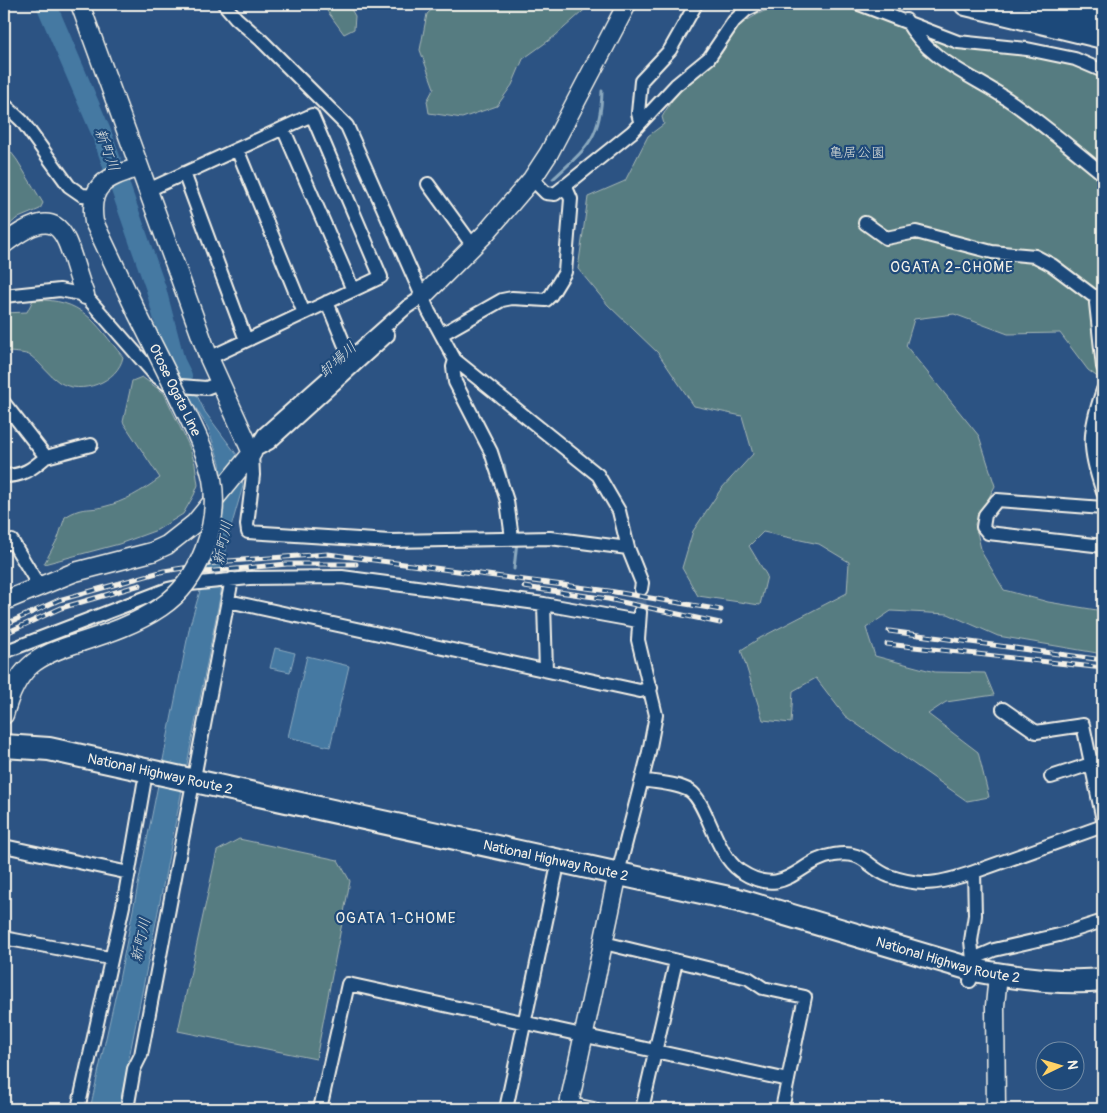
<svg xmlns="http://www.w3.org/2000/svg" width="1107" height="1113" font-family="Pangolin,'Klee One',sans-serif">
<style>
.green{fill:#577c81;stroke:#a6b6b4}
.water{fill:#4579a2;stroke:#8ba9be}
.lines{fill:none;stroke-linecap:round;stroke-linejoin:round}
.stream{stroke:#8ba9be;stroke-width:3}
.river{stroke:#4579a2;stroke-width:20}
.street-tunnel{stroke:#4a6b92;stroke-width:12;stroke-dasharray:12 6;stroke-linecap:butt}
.street-casing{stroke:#f4f1e8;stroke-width:16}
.secondary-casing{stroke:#f4f1e8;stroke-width:21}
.highway-casing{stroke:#f4f1e8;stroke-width:26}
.street{stroke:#1f4a7a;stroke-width:12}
.secondary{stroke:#1f4a7a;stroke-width:18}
.highway{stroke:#1f4a7a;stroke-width:22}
.rail-casing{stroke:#f4f1e8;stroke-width:5}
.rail{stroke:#1f4a7a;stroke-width:3;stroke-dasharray:9;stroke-linecap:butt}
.secondary-bridge-casing{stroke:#f4f1e8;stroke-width:21;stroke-linecap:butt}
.secondary-bridge{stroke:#1f4a7a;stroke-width:18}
.labels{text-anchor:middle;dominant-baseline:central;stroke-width:4.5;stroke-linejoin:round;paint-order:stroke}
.park-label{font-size:14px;fill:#dcdfd9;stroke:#1f4a7a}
.street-label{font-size:14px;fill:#f4f1e8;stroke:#1f4a7a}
.water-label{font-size:15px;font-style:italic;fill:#dadfde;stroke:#1f4a7a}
.neighbourhood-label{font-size:15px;letter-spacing:1px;fill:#f4f1e8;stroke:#1f4a7a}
</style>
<rect width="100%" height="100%" fill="#2c5383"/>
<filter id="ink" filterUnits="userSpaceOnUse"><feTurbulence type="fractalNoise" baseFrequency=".02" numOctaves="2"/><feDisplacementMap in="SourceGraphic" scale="10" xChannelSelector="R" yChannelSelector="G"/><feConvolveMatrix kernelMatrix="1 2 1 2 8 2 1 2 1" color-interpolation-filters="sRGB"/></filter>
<g filter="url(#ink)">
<path class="green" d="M322,4H348L355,16L354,29L344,34Z
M438,4H591L555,36L523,59L512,85L497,106L462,118L429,113L427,101L434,88L420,50L427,14Z
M789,4H847L928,34L1056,58L1103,74V381L1088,370L1060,333L1008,334L954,314L914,319L906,346L979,436L995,486L975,524L982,553L1004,590L1048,602L1103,611V654L998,636L948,614L891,611L866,628L875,656L935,672L985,673L994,695L946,702L928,714L978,752L989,797L967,801L845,716L816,678L793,691L791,723L763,720L741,650L760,638L847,593L849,562L819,544L763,532L749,546L767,576L760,605L698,596L682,568L693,531L721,489L753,454L742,416L694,406L658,353L608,305L578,269L588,197L625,181L648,136L664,124L662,117L676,93L721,54L739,25L758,14L778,5Z
M4,143L17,160L43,203L40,209L16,219L4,230Z
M33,300C83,298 94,322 123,357C118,382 81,396 59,382C48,375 41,363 31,356C25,352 11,353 4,351V313L27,312Z
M142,377L164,393L189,446L195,464L198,485L194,495L183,514L157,530L119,544L44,564L58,538L65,517C83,506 85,511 103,507C124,502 142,491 160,478L123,422L132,381Z
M239,839L338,860L350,881L316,1059L178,1031L217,851Z"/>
<path class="water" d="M171,348L180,369L190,381L205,412L240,459L243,486L227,541L221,592L119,1109H90L119,980L190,625L224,510L220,463L208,428L189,397L173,364Z
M275,648L295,653L290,672L270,668Z
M307,656L349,666L330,747L288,737Z"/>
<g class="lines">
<path class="stream" d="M553,179C586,148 601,139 602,91
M504,465L508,486
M515,517L517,533
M514,569L517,541"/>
<path class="river" d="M46,4L101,132L156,289L175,362L182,376"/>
<path class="street-tunnel" d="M640,612L641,589"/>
<g class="street-casing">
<path id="street" d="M224,4L236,18L261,40L347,126L429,312L455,360L598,475L619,511L628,548L642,583L641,589
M859,4L958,42L1027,49L1075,59L1103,71
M906,20C930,63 975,76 1013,103C1044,125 1074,150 1103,174
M4,104L22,121L69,186L82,195L94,196
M640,121L638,113L641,81L670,50L696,4
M283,128L353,290
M237,149L304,313
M184,173L246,340
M532,179L546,193L555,194L632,132L676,85L709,58L734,21L746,10L758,4
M428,184L473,246
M148,190L312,115L381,277L209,358
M865,223L886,238L916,232L992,252L1035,256L1052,265L1092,295L1103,298
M4,296L60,290L85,295L155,375L168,385L206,388L219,383
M422,297L407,307L264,434L252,453L253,475L247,525L248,532L390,541L550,538L628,548
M1100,299L1096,303L1103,367
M327,302L347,351L351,356
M442,334L502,300L512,298L546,300L551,295L565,272L571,199L565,185
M455,360L453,367L455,382L491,452L507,501L512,538
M1103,390C1088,433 1088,449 1103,492
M4,403L46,457C32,469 23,476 4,476
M254,451L269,443L388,335
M46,457L91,445
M1103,508L997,500L985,515L983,527L988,533L1103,546
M4,544L12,541L39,586
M228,601L640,691L651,688
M544,604L546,670
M4,652L168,589L190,584L249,578L342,577L544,604L638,621
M1003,709L1036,732L1083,725L1103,820
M1051,777L1103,760
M642,780C657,783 677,783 690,791C707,802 715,854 740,871C786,901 798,860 834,855C865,850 866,867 889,876C922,888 942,883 974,872L975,915L971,941L974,970L970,981
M4,846L129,873
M974,872L1103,826
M618,873L649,752L656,715L638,640L640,612
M4,938L109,958
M604,943L748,978L763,988L805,997L782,1109
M973,959L994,950L1059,935L1103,921
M569,1104L594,1109
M78,1109L123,906L144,784
M127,1109L134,1069L141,1055L232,579
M320,1109L348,984L788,1080
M506,1109L556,874
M642,1109L676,961"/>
</g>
<g class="secondary-casing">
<path id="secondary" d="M4,244C69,194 65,245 85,295
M422,297L485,234L532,179L549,153L627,4
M137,313L94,222C88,183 107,178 139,167
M4,601L75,572L152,552L167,545L195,523L252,453L209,358L80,4
M4,715C17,667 35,656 81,642
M568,1109L618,873
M996,1109L995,1006L998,975"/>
</g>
<g class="highway-casing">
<g id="highway">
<path d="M966,4L1103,37"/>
<path d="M1037,4L1103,20"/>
<path id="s1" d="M4,746L49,749L738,900L974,970C1015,978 1060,984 1103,980"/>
</g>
</g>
<use href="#street" class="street"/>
<use href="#secondary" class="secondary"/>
<use href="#highway" class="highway"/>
<g class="rail-casing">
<path id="rail" d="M194,573L287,564H356
M524,587L608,599L720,623
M4,625L59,600L164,571L228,561L328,554L609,591L721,610
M889,631L1103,660
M4,634L61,608L140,585
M887,644L1103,668"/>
</g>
<use href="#rail" class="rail"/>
<g class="secondary-bridge-casing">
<path id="secondary-bridge" d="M81,642C109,633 136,624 161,607C200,581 220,524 212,479C207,454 195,431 184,408C169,376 153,345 137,313"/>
</g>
<use href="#secondary-bridge" class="secondary-bridge"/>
</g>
</g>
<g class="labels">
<g class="park-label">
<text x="857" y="152">亀居公園</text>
</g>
<g class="street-label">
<text transform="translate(175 390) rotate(64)">Otose Ogata Line</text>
<text stroke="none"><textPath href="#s1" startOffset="159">National Highway Route 2</textPath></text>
<text stroke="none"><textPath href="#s1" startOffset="564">National Highway Route 2</textPath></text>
<text stroke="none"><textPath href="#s1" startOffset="969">National Highway Route 2</textPath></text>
</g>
<g class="water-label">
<text transform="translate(107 150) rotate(70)">新町川</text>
<text transform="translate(338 360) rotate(-42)">卸場川</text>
<text transform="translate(223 543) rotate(-78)">新町川</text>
<text transform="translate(141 940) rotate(-78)">新町川</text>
</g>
<g class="neighbourhood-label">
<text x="952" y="267">OGATA 2-CHOME</text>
<text x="396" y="918">OGATA 1-CHOME</text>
</g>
</g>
<rect width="1107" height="1113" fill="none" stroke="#1f4a7a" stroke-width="20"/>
<rect x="10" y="10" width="1087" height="1093" fill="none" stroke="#f4f1e8" stroke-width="2" filter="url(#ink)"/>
<g transform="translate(1060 1066) rotate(85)"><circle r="24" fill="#1f4a7a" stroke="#748da6"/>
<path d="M0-4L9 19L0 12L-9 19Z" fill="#ffd166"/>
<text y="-8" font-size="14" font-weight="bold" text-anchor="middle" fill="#f4f1e8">N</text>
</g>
</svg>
